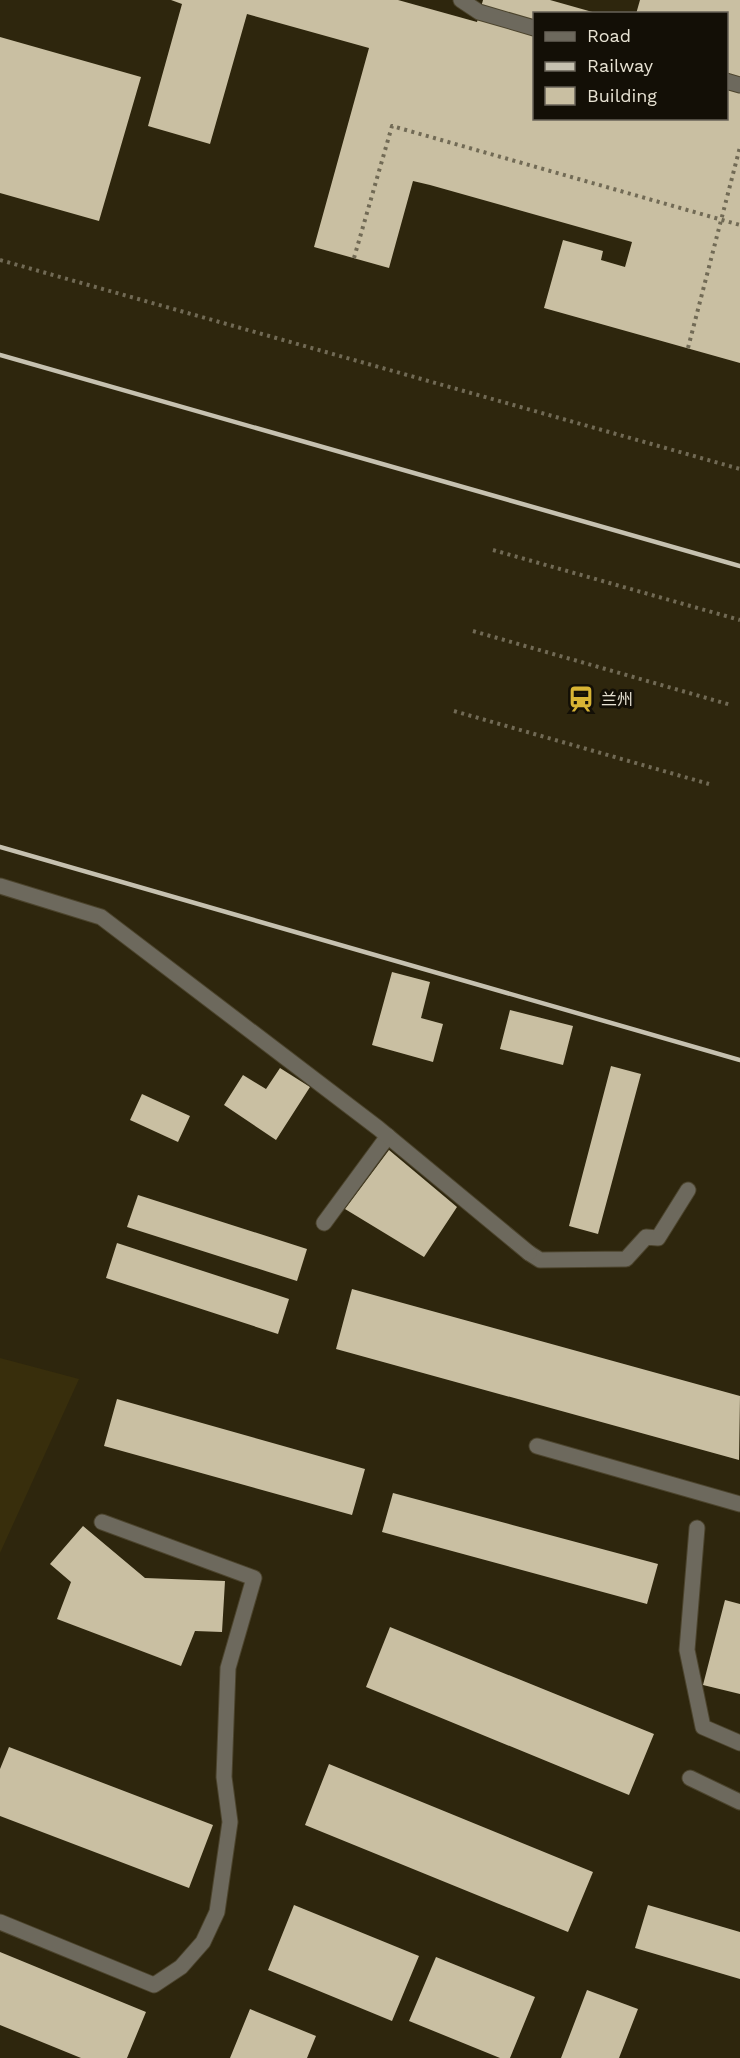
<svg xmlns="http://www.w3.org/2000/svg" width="740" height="2058" font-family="'Work Sans','Noto Sans SC',sans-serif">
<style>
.built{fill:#382e0c}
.building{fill:#c9bfa2}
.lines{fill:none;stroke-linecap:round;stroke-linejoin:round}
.lane-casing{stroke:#4c442d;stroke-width:17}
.street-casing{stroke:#4c442d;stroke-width:17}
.path{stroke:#716a55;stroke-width:4;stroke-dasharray:3 4.5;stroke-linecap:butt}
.lane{stroke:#6d695d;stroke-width:15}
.street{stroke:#6d695d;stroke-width:15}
.rail{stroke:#c6c1b0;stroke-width:4.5}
.labels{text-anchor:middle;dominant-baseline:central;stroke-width:6;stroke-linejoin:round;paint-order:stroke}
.poi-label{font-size:16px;fill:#e7e2d3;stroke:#130f06;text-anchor:start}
</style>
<rect width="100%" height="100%" fill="#2e260d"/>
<path class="built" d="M0,1358L79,1379L0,1553Z"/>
<path class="building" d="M171,0H398L477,22L483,0H550L596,13L534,14V118H726V14H636L640,0H740V363L544,308L563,240L603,251L601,260L625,267L632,242L430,185L413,181L389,268L314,247L369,48L247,14L210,144L148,126L182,4Z
M0,37L141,77L99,221L0,193Z
M392,972L430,982L421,1018L443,1024L433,1062L372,1045Z
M510,1010L573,1026L563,1065L500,1049Z
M611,1066L641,1074L598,1234L569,1226Z
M280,1068L310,1087L276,1140L224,1105L243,1075L266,1089Z
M142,1094L190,1116L178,1142L130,1120Z
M389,1150L457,1207L424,1257L345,1209Z
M138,1195L307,1249L297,1281L127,1227Z
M117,1243L289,1299L278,1334L106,1278Z
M352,1289L740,1396L739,1460L336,1349Z
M117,1399L365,1469L352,1515L104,1446Z
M393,1493L658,1564L647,1604L382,1532Z
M83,1526L145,1578L225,1581L222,1632L195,1631L181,1666L57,1619L71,1582L50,1564Z
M725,1600L740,1604V1694L703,1685Z
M390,1627L654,1734L629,1795L366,1687Z
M9,1747L213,1825L189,1888L0,1816V1769Z
M329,1764L593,1872L568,1932L305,1825Z
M294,1905L419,1956L392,2021L268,1970Z
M648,1905L740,1932V1979L635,1948Z
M0,1952L146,2012L127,2058H81L0,2025Z
M436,1957L535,1997L510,2058H500L409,2021Z
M587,1990L638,2009L619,2058H561Z
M250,2009L316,2036L307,2058H230Z"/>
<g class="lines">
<g class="lane-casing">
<path id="lane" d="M461,0L479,12L534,28
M726,81L740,85
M324,1223L388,1136
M529,1253L540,1260L626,1259L646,1237L658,1238L688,1190
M697,1528L687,1650L703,1727L740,1743
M0,1922L154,1985L181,1967L203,1942L217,1912L230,1822L224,1777L228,1668L254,1578L102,1522"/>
</g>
<g class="street-casing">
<path id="street" d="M0,886L101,917L378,1128L529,1253
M537,1446L740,1504
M690,1778L740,1802"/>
</g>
<path class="path" d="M354,258L392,126L740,225
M0,260L740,469
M688,348L740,147
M493,550L740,620
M473,631L731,705
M454,711L709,784"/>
<use href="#lane" class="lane"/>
<use href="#street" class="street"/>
<path class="rail" d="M0,355L740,566
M0,847L740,1060"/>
</g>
<defs>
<g id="station-bare" transform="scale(2.07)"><path d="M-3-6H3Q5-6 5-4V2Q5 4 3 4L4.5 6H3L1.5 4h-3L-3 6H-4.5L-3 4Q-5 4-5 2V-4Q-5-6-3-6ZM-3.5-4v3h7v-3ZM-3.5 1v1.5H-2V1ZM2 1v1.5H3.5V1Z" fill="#d8b434" stroke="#130f06" stroke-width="2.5" paint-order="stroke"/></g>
</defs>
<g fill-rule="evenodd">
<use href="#station-bare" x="581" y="699"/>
</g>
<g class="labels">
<g class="poi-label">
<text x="601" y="699">兰州</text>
</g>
</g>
<rect x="533" y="12" width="195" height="108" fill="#130f06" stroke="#686358" stroke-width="1.5"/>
<rect x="545" y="32" width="30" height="9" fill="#6d695d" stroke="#686358" stroke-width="1.5"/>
<text x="587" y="42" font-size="18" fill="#e7e2d3">Road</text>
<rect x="545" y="62" width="30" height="9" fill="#c6c1b0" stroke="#686358" stroke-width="1.5"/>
<text x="587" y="72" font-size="18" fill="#e7e2d3">Railway</text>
<rect x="545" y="87" width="30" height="18" fill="#c9bfa2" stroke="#686358" stroke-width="1.5"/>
<text x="587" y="102" font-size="18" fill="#e7e2d3">Building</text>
</svg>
